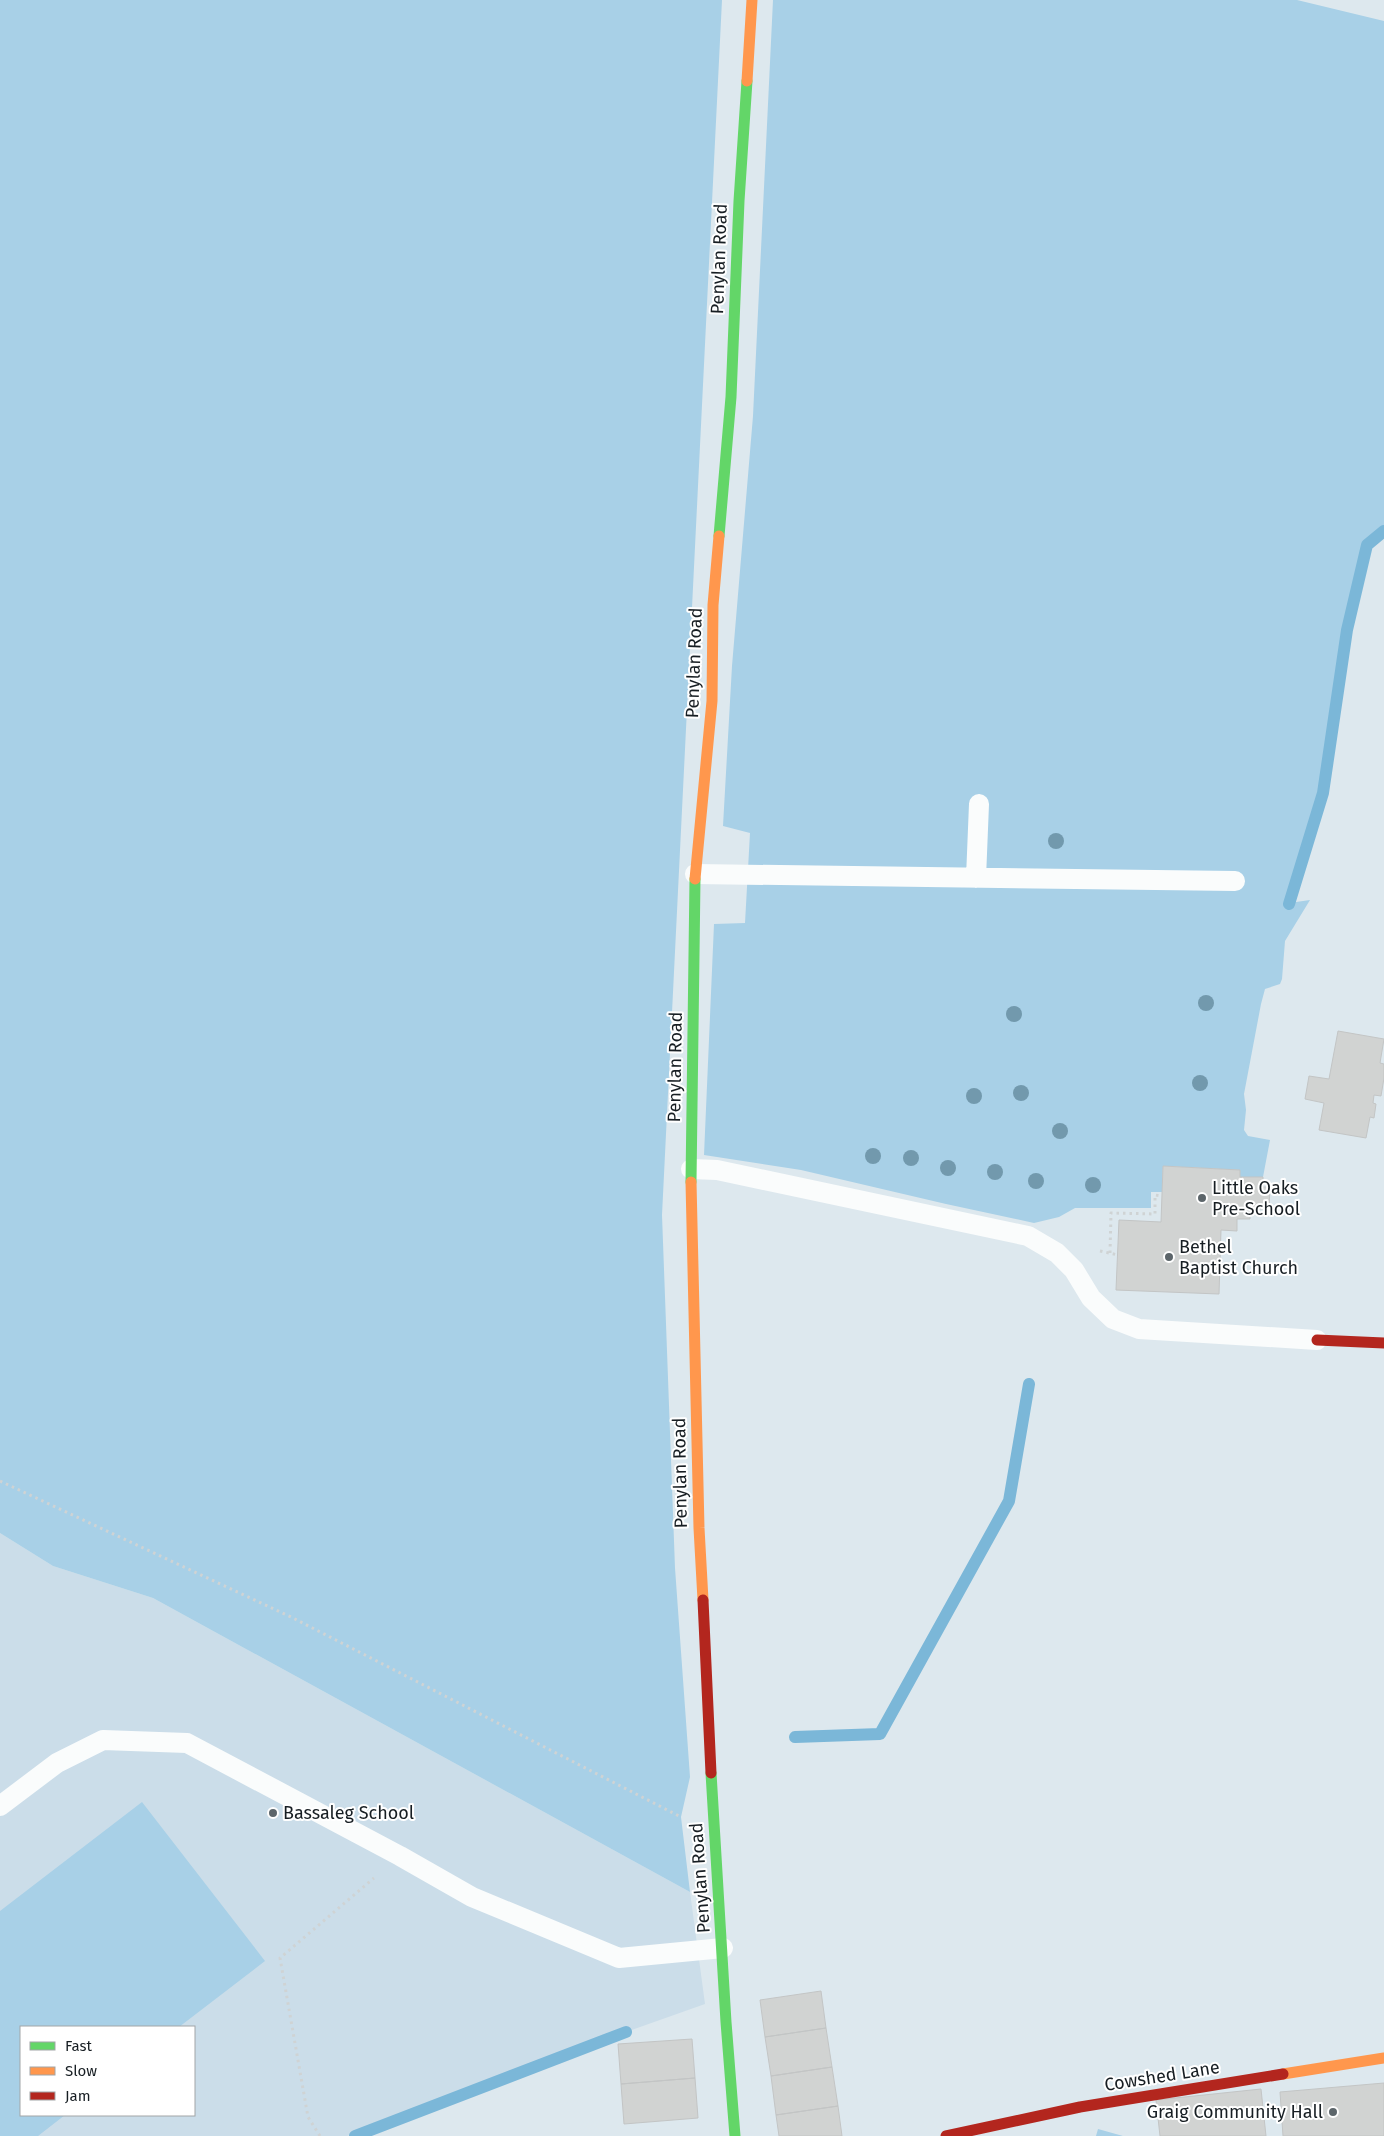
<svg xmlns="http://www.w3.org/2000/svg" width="1384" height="2136" font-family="'Fira Sans',sans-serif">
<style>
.built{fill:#cbdde9;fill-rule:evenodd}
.green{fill:#a8d0e7}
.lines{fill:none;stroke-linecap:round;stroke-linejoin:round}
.stream{stroke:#7bb7d8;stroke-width:12}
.building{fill:#d1d3d2;stroke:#c3c5c5}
.path{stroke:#cfd3d4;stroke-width:3;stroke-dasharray:2.5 4;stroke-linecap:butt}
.lane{stroke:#fafcfc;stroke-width:20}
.fast{stroke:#63d668;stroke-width:11}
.slow{stroke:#ff974d;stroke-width:11}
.jam{stroke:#b3261e;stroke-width:11}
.tree{fill:#7299ad}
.poi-dot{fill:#5c656a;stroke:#fff;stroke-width:2}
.labels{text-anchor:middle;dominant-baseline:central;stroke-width:4;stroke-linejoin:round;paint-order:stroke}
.street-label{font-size:18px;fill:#171e23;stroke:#fff}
.poi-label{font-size:18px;fill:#171e23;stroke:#fff;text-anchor:start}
</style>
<rect width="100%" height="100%" fill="#dde8ee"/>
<path class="built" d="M0,1533L53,1566L153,1598L690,1892L705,2004L626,2032L347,2136H0ZM21,2027H194V2115H21Z"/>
<path class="green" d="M0,0H722L662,1215L675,1568L690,1777L681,1817L690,1892L153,1598L53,1566L0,1533Z
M773,0H1297L1384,21V531L1367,545L1347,630L1323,793L1289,903L1310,900L1285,941L1282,979L1280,984L1265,989L1261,1004L1244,1094L1246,1110L1244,1130L1248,1136L1270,1140L1263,1177H1240V1170L1163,1166L1162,1192H1151V1208H1075L1059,1217L1034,1223L946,1204L801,1170L704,1155L714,924L745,923L750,833L723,826L732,666L753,416Z
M142,1802L265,1961L179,2027H21V2115H65L38,2136H0V1911Z
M1098,2129L1123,2136H1096Z"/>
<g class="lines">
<path class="stream" d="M1289,904L1323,793L1347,630L1367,545L1384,531
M795,1737L880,1734L1009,1501L1029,1384
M355,2136L626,2032"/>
</g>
<path class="building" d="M1338,1031L1384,1039L1380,1063L1384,1064V1078L1381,1096L1374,1095L1373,1103L1376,1104L1374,1118L1370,1117L1366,1138L1319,1130L1324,1103L1305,1099L1309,1076L1329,1079Z
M1163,1166L1240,1170V1177H1263V1187H1270L1269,1209H1250V1219H1237V1231L1221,1230L1219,1294L1116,1290L1119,1220L1161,1222Z
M821,1991L826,2028L765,2037L760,2000Z
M826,2028L832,2067L771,2076L765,2037Z
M692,2039L695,2078L621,2084L618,2044Z
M832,2067L838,2106L776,2115L771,2076Z
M695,2078L698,2118L624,2124L621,2084Z
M1384,2083V2136H1283L1280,2092Z
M1261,2089L1266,2136H1160L1156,2100Z
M838,2106L842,2136H779L776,2115Z"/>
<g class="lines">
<path class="path" d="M1100,1251L1118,1255
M1110,1253L1111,1213L1155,1214V1195L1162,1196
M0,1481L291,1617L679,1816
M320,2136L308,2117L280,1958L374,1878"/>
<path class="lane" d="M695,874L1235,881
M976,878L979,804
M691,1169L717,1170L1028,1236L1057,1253L1074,1270L1091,1298L1113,1319L1139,1329L1317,1340
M0,1806L57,1763L103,1740L187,1743L400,1856L472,1897L619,1958L723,1948"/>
<path class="fast" d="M719,536L731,397L739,201L747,81
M691,1182L695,879
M711,1773L726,2022L735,2136"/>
<path class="slow" d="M747,81L752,0
M695,879L712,701L713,605L719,536
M691,1182L699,1528L703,1600
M1283,2074L1384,2058"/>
<path class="jam" d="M1317,1340L1384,1343
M703,1600L711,1773
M946,2136L1080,2107L1283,2074"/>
</g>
<g class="tree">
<circle cx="1056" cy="841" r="8"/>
<circle cx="1206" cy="1003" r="8"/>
<circle cx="1014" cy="1014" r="8"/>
<circle cx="1200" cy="1083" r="8"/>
<circle cx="1021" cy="1093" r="8"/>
<circle cx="974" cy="1096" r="8"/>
<circle cx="1060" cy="1131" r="8"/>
<circle cx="873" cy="1156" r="8"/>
<circle cx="911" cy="1158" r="8"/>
<circle cx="948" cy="1168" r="8"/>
<circle cx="995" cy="1172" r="8"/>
<circle cx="1036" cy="1181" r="8"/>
<circle cx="1093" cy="1185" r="8"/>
</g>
<g class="poi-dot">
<circle cx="1202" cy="1198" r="5"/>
<circle cx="1169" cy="1257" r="5"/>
<circle cx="273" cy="1813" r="5"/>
<circle cx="1333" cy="2112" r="5"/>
</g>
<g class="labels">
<g class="street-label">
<text transform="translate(719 259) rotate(-88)">Penylan Road</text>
<text transform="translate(694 663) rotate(-88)">Penylan Road</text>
<text transform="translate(675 1067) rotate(-89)">Penylan Road</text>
<text transform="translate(680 1473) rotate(-91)">Penylan Road</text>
<text transform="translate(700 1878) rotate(-94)">Penylan Road</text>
<text transform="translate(1162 2076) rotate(-9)">Cowshed Lane</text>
</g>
<g class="poi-label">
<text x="1212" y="1188">Little Oaks<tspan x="1212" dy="21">Pre-School</tspan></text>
<text x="1179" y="1247">Bethel<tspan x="1179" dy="21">Baptist Church</tspan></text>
<text x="283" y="1813">Bassaleg School</text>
<text x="1323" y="2112" text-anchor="end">Graig Community Hall</text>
</g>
</g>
<rect x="20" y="2026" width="175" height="90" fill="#ffffff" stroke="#a2a5a7"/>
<rect x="30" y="2042" width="25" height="8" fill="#63d668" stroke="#a2a5a7"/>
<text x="65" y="2051" font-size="15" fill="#171e23">Fast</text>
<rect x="30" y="2067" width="25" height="8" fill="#ff974d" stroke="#a2a5a7"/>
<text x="65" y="2076" font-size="15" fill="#171e23">Slow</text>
<rect x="30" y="2092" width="25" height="8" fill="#b3261e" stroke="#a2a5a7"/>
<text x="65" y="2101" font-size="15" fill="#171e23">Jam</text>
</svg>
